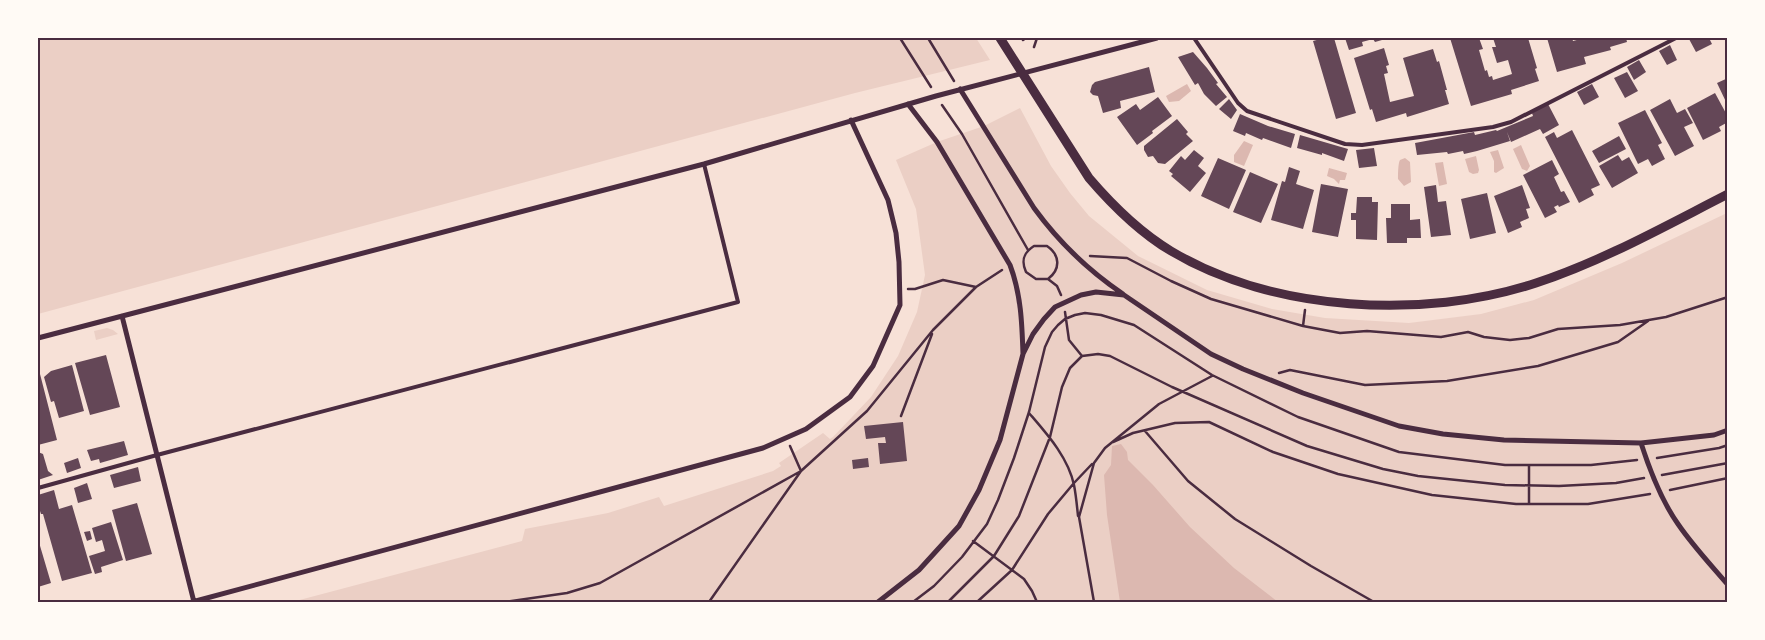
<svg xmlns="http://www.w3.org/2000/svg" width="1765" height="640" font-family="'Nunito Sans',sans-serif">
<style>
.green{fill:#ebcfc5}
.water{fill:#dcb8b0}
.building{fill:#644757}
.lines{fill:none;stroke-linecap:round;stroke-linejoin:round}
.path{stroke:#4a2c40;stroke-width:2.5}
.service{stroke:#4a2c40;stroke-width:4}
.minor{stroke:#4a2c40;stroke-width:5}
.tertiary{stroke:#4a2c40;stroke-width:9}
.neatline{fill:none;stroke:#4a2c40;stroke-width:2}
</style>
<rect width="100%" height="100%" fill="#f7e1d7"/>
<path class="green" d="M38,38H976L990,60L855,93L38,314Z
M1020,108L1051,166L1070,193L1089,216L1138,256L1207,290L1272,309L1325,318L1409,323L1481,314L1534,300L1622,263L1727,213V602H292L522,541L525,529L608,513L659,497L664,506L773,471L781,466L779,463L823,433L830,439L833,437L871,397L898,356L917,312L925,275L916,209L896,160L937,142L984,126Z
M107,328L113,330L118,334L96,340L94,331Z"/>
<path class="water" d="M1187,84L1191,91L1179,101L1169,102L1166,96Z
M1244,141L1253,145L1244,166L1234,162V155Z
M1521,145L1530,166L1527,171L1522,169L1513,149Z
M1498,150L1504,168L1496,173L1494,172V161L1490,152Z
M1476,156L1479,170L1478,173L1473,174L1469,172L1465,159Z
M1405,158L1410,162L1411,182L1404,186L1398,179C1398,175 1398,163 1400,160Z
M1443,162L1447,184L1439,186L1435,163Z
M1329,168L1347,173L1345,180H1340L1339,184L1334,179L1327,176Z
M1121,444L1127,452L1128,460L1153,485L1190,527L1234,568L1278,602H1120L1107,515L1104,475L1111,465L1112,446Z"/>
<path class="building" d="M1324,38L1325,39L1334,38L1356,113L1336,119L1313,41Z
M1345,38H1389L1375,42L1373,39L1362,42L1363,46L1349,50Z
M1450,38H1479L1483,49L1479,50L1485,71L1487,70L1489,77L1492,76L1493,80L1512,74L1508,60L1497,63L1492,47H1496L1493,38H1528L1537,68L1535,69L1539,81L1511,90L1512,94L1471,106Z
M1547,38H1572L1573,41L1584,38H1626L1627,42L1610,47L1611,50L1584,57L1586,64L1557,72Z
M1692,38H1709L1712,44L1696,52L1689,39Z
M1670,45L1677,60L1667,65L1659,51Z
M1384,48L1389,65L1386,66L1388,73L1384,74L1390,102L1414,96L1403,58L1433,49L1437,62L1439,61L1447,90H1445L1449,104L1407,117L1406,113L1376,122L1372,109L1370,110L1354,58Z
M1193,52L1207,68L1218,83L1216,84L1227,97L1216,106L1204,94L1198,83L1195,85L1178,57Z
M1639,60L1646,72L1634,80L1627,67Z
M1149,67L1155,92L1120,101L1121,108L1103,113L1098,96L1093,95L1090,92L1092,85L1095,82Z
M1627,72L1638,91L1625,98L1614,78Z
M1728,78V106L1717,83Z
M1592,84L1599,97L1584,105L1577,92Z
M1715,93L1728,117V122L1719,127L1721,131L1703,140L1687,108Z
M1158,97L1172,116L1152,131L1153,133L1137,145L1117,117L1136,104L1140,110Z
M1229,99L1237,110L1231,119L1219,109Z
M1670,99L1677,113L1685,109L1693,123L1684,127L1694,146L1675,156L1650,110Z
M1548,104L1559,125L1543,134L1540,129L1511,142L1507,132L1510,141L1477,151L1464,154L1463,151L1448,154L1447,152L1417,155L1415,143L1474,132L1475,135L1496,130L1497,131L1533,116L1532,113Z
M1645,110L1662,143L1658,145L1665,159L1652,166L1648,159L1638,164L1618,123Z
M1240,114L1268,126L1295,134L1291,148L1263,138L1262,140L1246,133L1245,136L1233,131Z
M1177,119L1188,132L1186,134L1193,141L1165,164L1158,163L1153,156L1148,157L1144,150V146Z
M1572,130L1600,185L1591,189L1594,195L1579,203L1545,137L1554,132L1557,138Z
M1300,135L1348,149L1344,161L1322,153V155L1297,148Z
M1619,136L1626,149L1599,163L1592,151Z
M1374,148L1377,166L1359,168L1356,150Z
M1194,150L1204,158L1198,166L1206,173L1190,192L1171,176L1173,174L1169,171L1181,156L1185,160Z
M1618,155L1622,161L1629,157L1638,173L1612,188L1599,166Z
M1218,158L1246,170L1229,209L1201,196Z
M1552,160L1559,174L1554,177L1561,192L1564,191L1570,202L1559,207L1558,205L1554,207L1557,212L1545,218L1523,175Z
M1289,167L1300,171L1296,184L1314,190L1303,229L1271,220L1282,181L1285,182Z
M1250,172L1278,184L1261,223L1233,212Z
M1321,184L1348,189L1338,237L1312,232Z
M1436,185L1438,202L1446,201L1451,235L1431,237L1424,187Z
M1522,185L1530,208L1526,209L1529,218L1520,222L1522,227L1508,233L1494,196Z
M1487,193L1496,233L1470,239L1461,199Z
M1357,197H1372V202H1378L1377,240L1356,239V220H1351V213H1356Z
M1391,204H1410V220L1420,219L1421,238H1407V243H1387L1386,218H1391Z
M106,355L120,407L90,415L75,363Z
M72,365L84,411L59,418L54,401L51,402L44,377L51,371Z
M40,374L57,440L38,445V375Z
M903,422L907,461L880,464L878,443H886L885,437L866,439L864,426Z
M124,441L128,455L100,463L99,459L91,461L87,450Z
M38,452L43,454L48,471L53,475L38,480Z
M78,458L81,468L67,473L64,463Z
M868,458L869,467L853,469L852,460Z
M138,467L141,481L114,488L110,475Z
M87,483L92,499L78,503L74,488Z
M54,490L59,509L72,505L92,573L62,581L43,514H41L40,511H38V495Z
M137,503L152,554L126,561L112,510Z
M111,522L123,560L101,567L102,572L95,574L89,556L105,551L102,540L96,542L92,528Z
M90,531L92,539L87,541L84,532Z
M38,539L51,583L38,587Z"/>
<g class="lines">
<path class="path" d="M900,38L931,87
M928,38L954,81
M1023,40L1026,38
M1034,47L1037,38
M942,105L962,134L1028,250
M1090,256L1127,258L1171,281L1211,299L1303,326L1340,333L1367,331L1441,337L1468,332L1484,337L1510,340L1529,338L1558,329L1620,325L1666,317L1728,297
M1048,279C1061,269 1060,255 1047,246H1034C1023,253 1021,261 1026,272L1036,279H1048L1057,286L1061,295
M908,289H915L943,280L976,287
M1065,312L1069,340L1082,356
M1303,326L1305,310
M1279,373L1290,370L1365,385L1447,381L1538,366L1618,342L1648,321
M1029,413C1047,434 1068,457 1074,485C1076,495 1077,506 1078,516
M901,416L932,334
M1145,431L1188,481L1235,519L1311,566L1374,602
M1113,442L1133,433L1175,423L1209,422L1273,452L1338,474L1432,495L1516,504H1588L1650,494
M1657,458L1719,448L1728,445
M1662,475L1728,463
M1670,490L1728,478
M1529,504V465
M973,541L1024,579L1032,591L1037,602
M505,602L567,593L600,583L801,471L867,411L933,330L976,287L1002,270
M709,602L801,471L790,446
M913,602L934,586L962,557L987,524L998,500L1014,458L1029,412L1045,347L1052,332L1058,325L1065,319L1075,315L1085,313L1101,315L1134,325L1212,375L1298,417L1399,452L1505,465H1591L1637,460
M948,602L994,556L1019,516L1050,437L1062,387L1070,368L1082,356L1098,354L1110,356L1172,387L1307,446L1383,469L1418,476L1505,485L1559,486L1616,483L1644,478
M977,602L1012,570L1048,514L1074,483L1092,464
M1094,602L1079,517L1094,463L1105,448L1159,404L1212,376"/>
<path class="service" d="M1194,38L1238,103L1247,111L1345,144L1362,145L1493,127L1511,122L1676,38
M38,488L157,455L738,302L704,164"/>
<path class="minor" d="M960,89L1034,208C1058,241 1089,271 1123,294
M908,104L937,142L1010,265C1021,294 1022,323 1023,354
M122,316L194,602
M38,338L704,164L936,96L1157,38
M1641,443C1650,471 1661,500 1678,524C1693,546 1711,565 1728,585
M192,602L763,448L806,429L850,397L873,366L900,305L899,262L896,233L888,200L851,120
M878,602L919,570L959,526L979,490L1000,440L1023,354L1033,334L1044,319L1055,307L1081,295L1096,292L1124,295L1211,354L1243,369L1303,393L1399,426L1443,434L1504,440L1641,443L1714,435L1728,430"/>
<path class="tertiary" d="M1000,38L1089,178C1113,206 1139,232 1171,251C1273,312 1424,320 1536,283C1603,261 1665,226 1728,194"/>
</g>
<rect width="1765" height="640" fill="none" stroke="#fffaf5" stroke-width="78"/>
<rect x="39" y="39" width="1687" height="562" class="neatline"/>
</svg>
